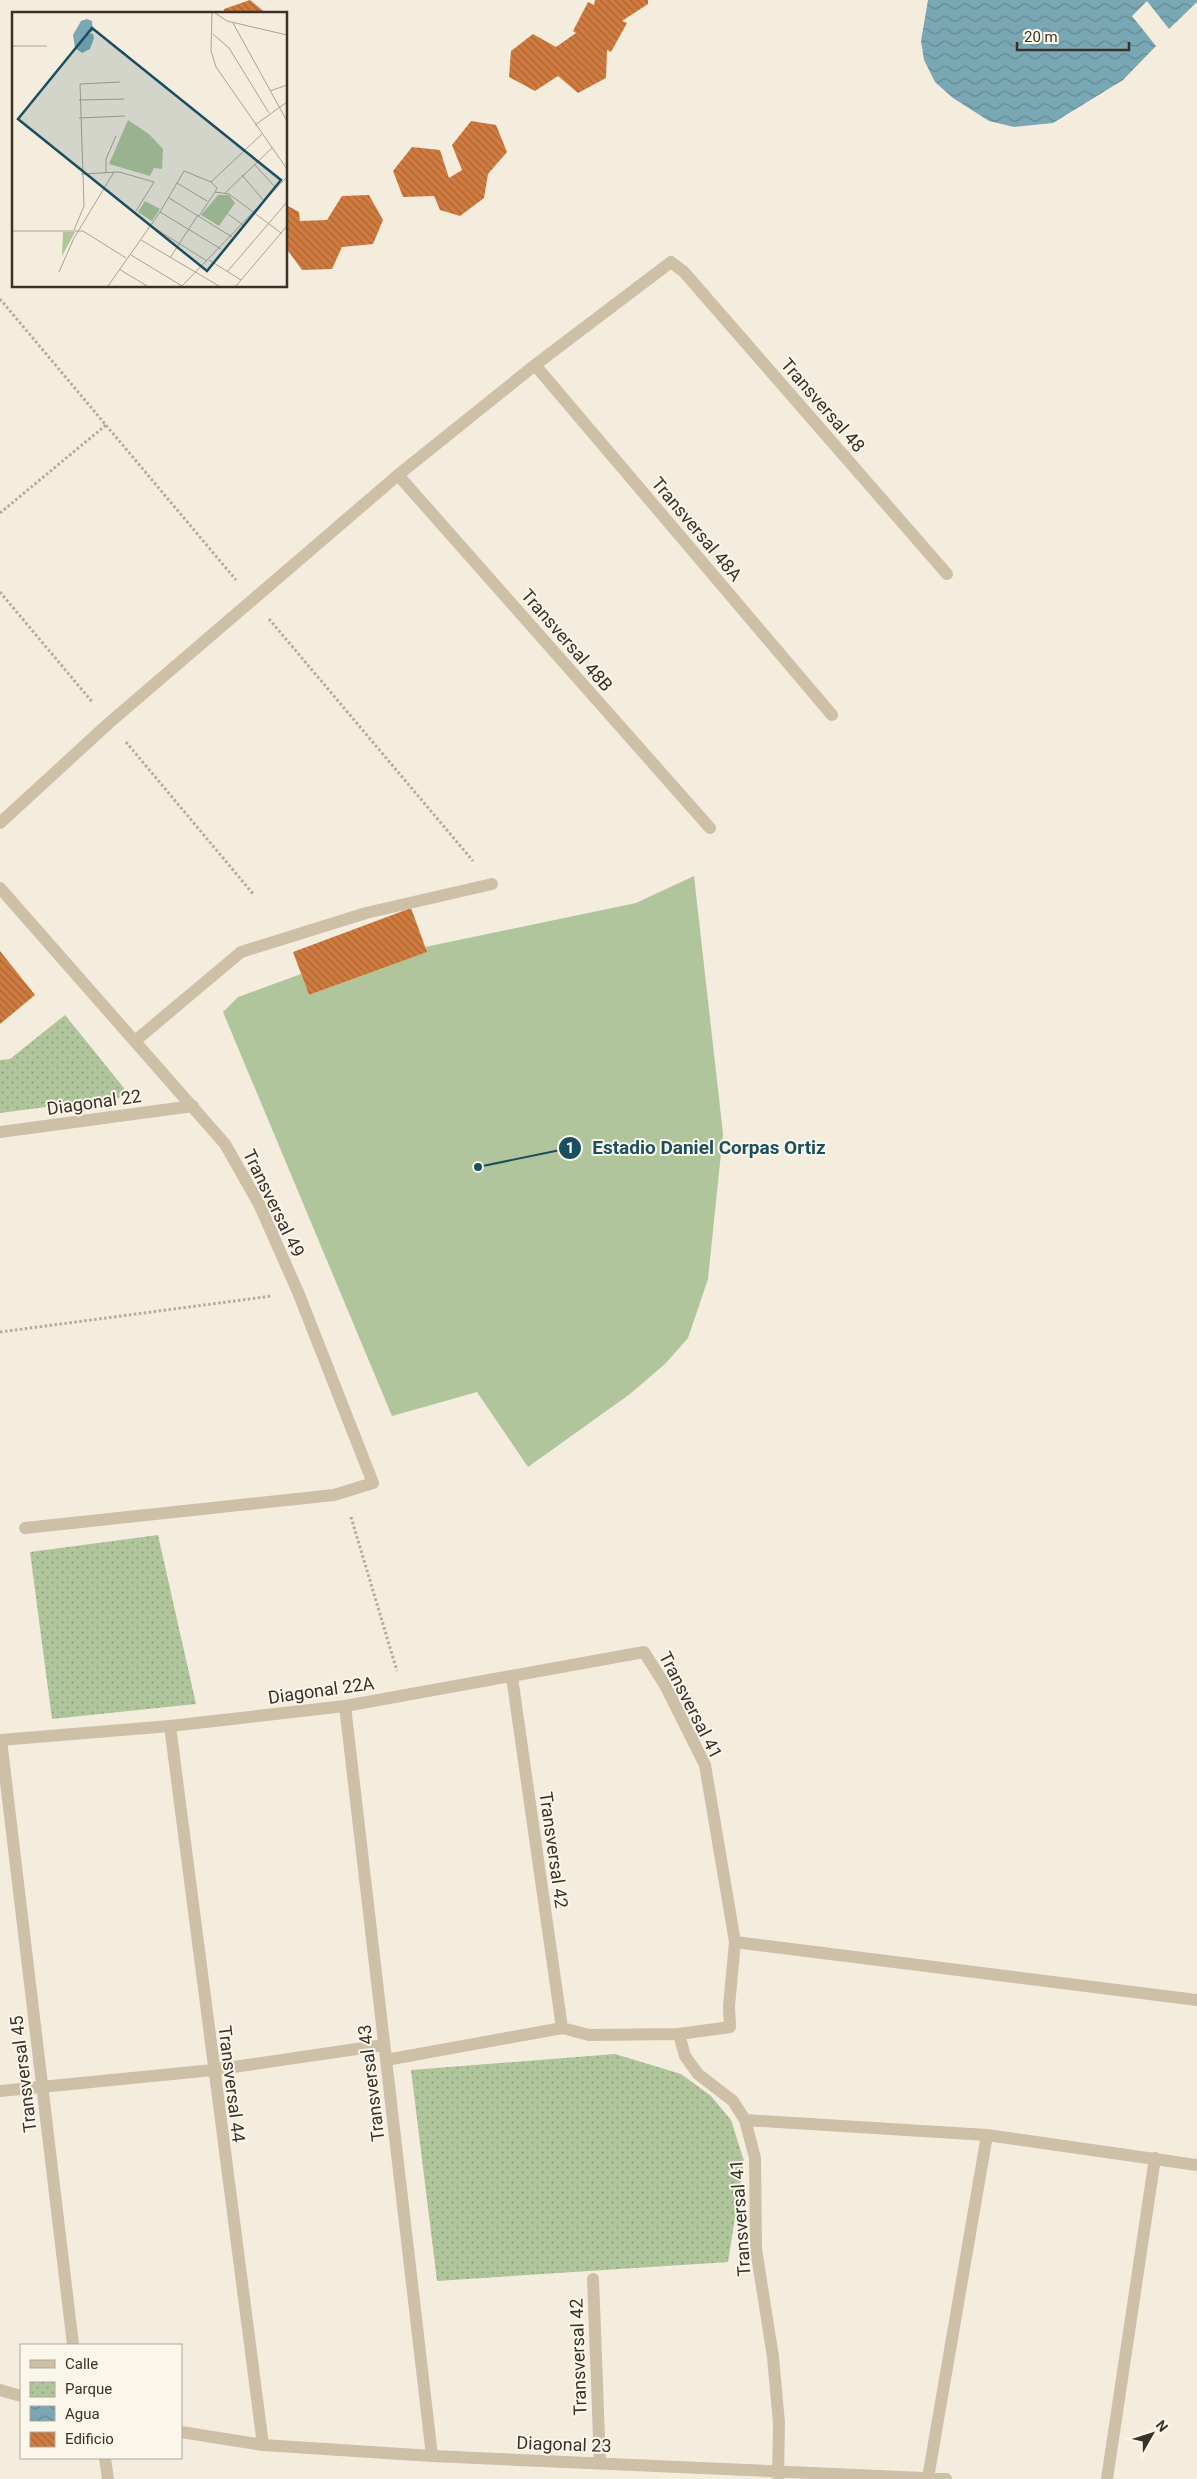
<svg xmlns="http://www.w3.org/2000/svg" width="1197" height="2479" font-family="Roboto,sans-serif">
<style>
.grass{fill:#b0c59b}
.park{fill:url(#park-dots)}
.water{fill:url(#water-waves)}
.building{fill:url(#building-back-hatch)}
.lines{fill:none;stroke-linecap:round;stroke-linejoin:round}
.path{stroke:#baaa91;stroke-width:3;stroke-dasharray:2.5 2.5;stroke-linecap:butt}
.street{stroke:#cebfa7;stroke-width:12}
.labels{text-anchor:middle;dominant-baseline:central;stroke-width:4;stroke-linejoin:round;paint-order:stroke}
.street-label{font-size:18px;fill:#3a3128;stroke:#fbf6ea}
.inset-road{fill:none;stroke:#aaa295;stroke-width:1}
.view{fill:#1a4f5f;fill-opacity:0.15;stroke:#1a4f5f;stroke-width:2.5}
.inset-edge{fill:none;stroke:#3a3128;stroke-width:2.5}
.leader{fill:none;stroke:#1a4f5f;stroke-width:2}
.callout-dot{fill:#1a4f5f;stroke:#fbf6ea;stroke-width:2}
.mark-label{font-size:15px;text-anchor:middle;font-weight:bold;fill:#fff}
.callout-label{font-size:19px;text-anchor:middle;font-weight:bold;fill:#1a4f5f;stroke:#fbf6ea;stroke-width:4;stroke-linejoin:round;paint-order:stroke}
</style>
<defs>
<pattern id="park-dots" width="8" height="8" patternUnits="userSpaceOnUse" patternTransform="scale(1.25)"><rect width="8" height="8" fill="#b0c59b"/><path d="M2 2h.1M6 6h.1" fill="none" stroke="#90a17e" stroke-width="1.8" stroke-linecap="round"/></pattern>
<pattern id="water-waves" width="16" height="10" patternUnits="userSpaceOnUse" patternTransform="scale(1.25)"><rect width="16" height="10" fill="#79a8b4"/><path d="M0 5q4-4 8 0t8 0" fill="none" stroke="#648992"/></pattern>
<pattern id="building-back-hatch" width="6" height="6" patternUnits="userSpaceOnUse" patternTransform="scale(1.25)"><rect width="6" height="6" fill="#d07b3f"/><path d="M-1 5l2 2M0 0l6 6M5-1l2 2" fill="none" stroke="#aa6535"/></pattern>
</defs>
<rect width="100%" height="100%" fill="#f4eddd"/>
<path class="grass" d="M694,876L723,1134L708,1279L688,1338L665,1364L630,1394L528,1467L477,1392L392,1416L223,1012L238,997L301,974L309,995L426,952L425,947L636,903Z"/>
<path class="park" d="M65,1015L124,1088L123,1097L0,1113V1060L10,1059Z
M158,1535L196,1704L52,1719L30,1552Z
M615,2054L681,2074L711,2096L731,2120L744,2161L728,2262L437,2281L411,2070Z"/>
<path class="water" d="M928,0H1197V2L1169,29L1147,1L1132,16L1156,46L1123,80L1053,123L1014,127L989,121L953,98L935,82L924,60L921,41Z"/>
<path class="building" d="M250,0L267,14H223L224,9Z
M595,0H648V4L622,21L627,23L611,52L607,50L606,78L578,93L558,76L535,91L509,77L511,51L533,34L556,47L576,33L573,31L588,2L594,5Z
M471,121L496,125L507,152L488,174L484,198L460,216L440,210L434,196L403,197L393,171L412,147L440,150L449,178L462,170L452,145Z
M369,195L383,220L373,244L342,247L332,269L302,270L286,248V205L299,212L300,221L327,220L342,196Z
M411,908L427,952L309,995L293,952Z
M0,951L35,995L0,1024Z"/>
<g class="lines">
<path class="path" d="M0,299L236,580
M0,513L106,425
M0,592L93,703
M269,619L473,861
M126,742L254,895
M0,1332L272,1296
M351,1517L397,1671"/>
<path class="street" d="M535,365L832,715
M398,475L710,828
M0,823L109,723L398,475L535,365L671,262L684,272L947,574
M0,888L225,1144L259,1204L298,1292L373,1483L334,1495L25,1528
M135,1041L241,952L366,913L492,884
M0,1132L193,1106
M512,1677L562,2028
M345,1706L432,2456
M170,1726L263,2445
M0,1740L170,1726L345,1706L644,1652L665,1685L705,1765L735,1942L729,2006L730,2027L679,2034L589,2035L562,2028L386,2060
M1,1740L73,2345
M735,1942L1197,2000
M679,2034L685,2056L698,2074L733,2101L745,2120L755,2158L756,2249L773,2357L779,2423L778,2478
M0,2091L213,2070L384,2045
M745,2120L987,2135L1197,2165
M593,2279L600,2463
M0,2390L21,2396
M181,2432L263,2445L432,2456L946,2479
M105,2458L108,2479
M928,2478L987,2135
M1107,2479L1155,2158"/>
</g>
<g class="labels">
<g class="street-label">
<text transform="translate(823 405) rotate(49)">Transversal 48</text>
<text transform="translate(697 529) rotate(50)">Transversal 48A</text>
<text transform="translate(567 640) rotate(49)">Transversal 48B</text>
<text transform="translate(94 1102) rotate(-8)">Diagonal 22</text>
<text transform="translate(274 1203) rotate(64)">Transversal 49</text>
<text transform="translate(321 1690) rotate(-8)">Diagonal 22A</text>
<text transform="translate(691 1705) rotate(63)">Transversal 41</text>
<text transform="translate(554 1850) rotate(82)">Transversal 42</text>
<text transform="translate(23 2074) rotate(-97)">Transversal 45</text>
<text transform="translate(371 2083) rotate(-97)">Transversal 43</text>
<text transform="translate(232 2084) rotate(83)">Transversal 44</text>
<text transform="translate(740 2218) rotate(-94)">Transversal 41</text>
<text transform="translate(578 2357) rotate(-92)">Transversal 42</text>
<text transform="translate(564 2444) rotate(2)">Diagonal 23</text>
</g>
</g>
<g transform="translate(12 12)">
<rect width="275" height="275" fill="#f4eddd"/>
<path d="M116,108L137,122L151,137L150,157L142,156L138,164L97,152Z" fill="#b0c59b"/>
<path d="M206,183H217L223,191L207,214L189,203ZM133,189L148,197L140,209L126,200ZM51,220H63L50,244Z" fill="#b0c59b"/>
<path d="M75,7L80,9L81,19L77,21L81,22L82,26L78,37L70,41L63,36L61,23L69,9Z" fill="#79a8b4"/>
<path class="inset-road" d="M200,1L199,39L204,55L275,157M203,1L215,9L275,23M221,11L275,109M201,22L217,36L257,101M0,34H35M258,79L275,73M67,88L112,87M67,106L113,104M243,113L275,90M242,152L264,176M94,161V147L104,124M69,162L107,160L142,170L124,199M230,163L252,189M199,170L250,122M165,171L195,189M203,180L217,182L269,221M213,181L260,136M157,186L220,225M148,200L209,237M216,202L231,213M187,204L203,180M139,214L195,249M62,218L72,194L68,72L108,70M0,219H71L114,246M129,228L207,274M119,243L170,274M158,246L186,203M197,248L229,268M107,257L135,274M47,260L62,226L102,160M215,260L275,190M96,274L148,200L172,159L199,170L205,176L203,180M170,274L275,165M224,274L275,214"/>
<path class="view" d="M80,16L269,168L195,259L6,107Z"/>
<rect width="275" height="275" class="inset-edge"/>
</g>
<path class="leader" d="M478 1167L570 1148"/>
<g class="callout-dot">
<circle cx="478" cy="1167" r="5"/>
<circle cx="570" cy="1148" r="12"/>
</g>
<g class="mark-label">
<text x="570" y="1153">1</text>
</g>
<g class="callout-label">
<text x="709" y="1154">Estadio Daniel Corpas Ortiz</text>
</g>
<rect x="20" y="2344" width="162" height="115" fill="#fbf6ea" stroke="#aea79c"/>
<rect x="30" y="2360" width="25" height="8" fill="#cebfa7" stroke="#aea79c"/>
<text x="65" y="2369" font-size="15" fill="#3a3128">Calle</text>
<rect x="30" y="2382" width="25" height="15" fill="url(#park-dots)" stroke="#aea79c"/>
<text x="65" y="2394" font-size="15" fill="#3a3128">Parque</text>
<rect x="30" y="2406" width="25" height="15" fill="url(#water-waves)" stroke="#aea79c"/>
<text x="65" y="2419" font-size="15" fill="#3a3128">Agua</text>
<rect x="30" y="2432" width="25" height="15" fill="url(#building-back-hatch)" stroke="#aea79c"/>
<text x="65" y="2444" font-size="15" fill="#3a3128">Edificio</text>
<g transform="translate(1152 2434) rotate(51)" stroke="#fbf6ea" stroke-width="4" paint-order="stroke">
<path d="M0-4L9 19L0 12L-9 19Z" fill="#3a3128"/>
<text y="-8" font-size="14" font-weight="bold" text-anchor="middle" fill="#3a3128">N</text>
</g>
<path d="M1017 42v8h112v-8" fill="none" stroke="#3a3128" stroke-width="2.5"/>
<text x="1024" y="42" font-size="15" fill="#3a3128" stroke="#fbf6ea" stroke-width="4" paint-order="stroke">20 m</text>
</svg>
